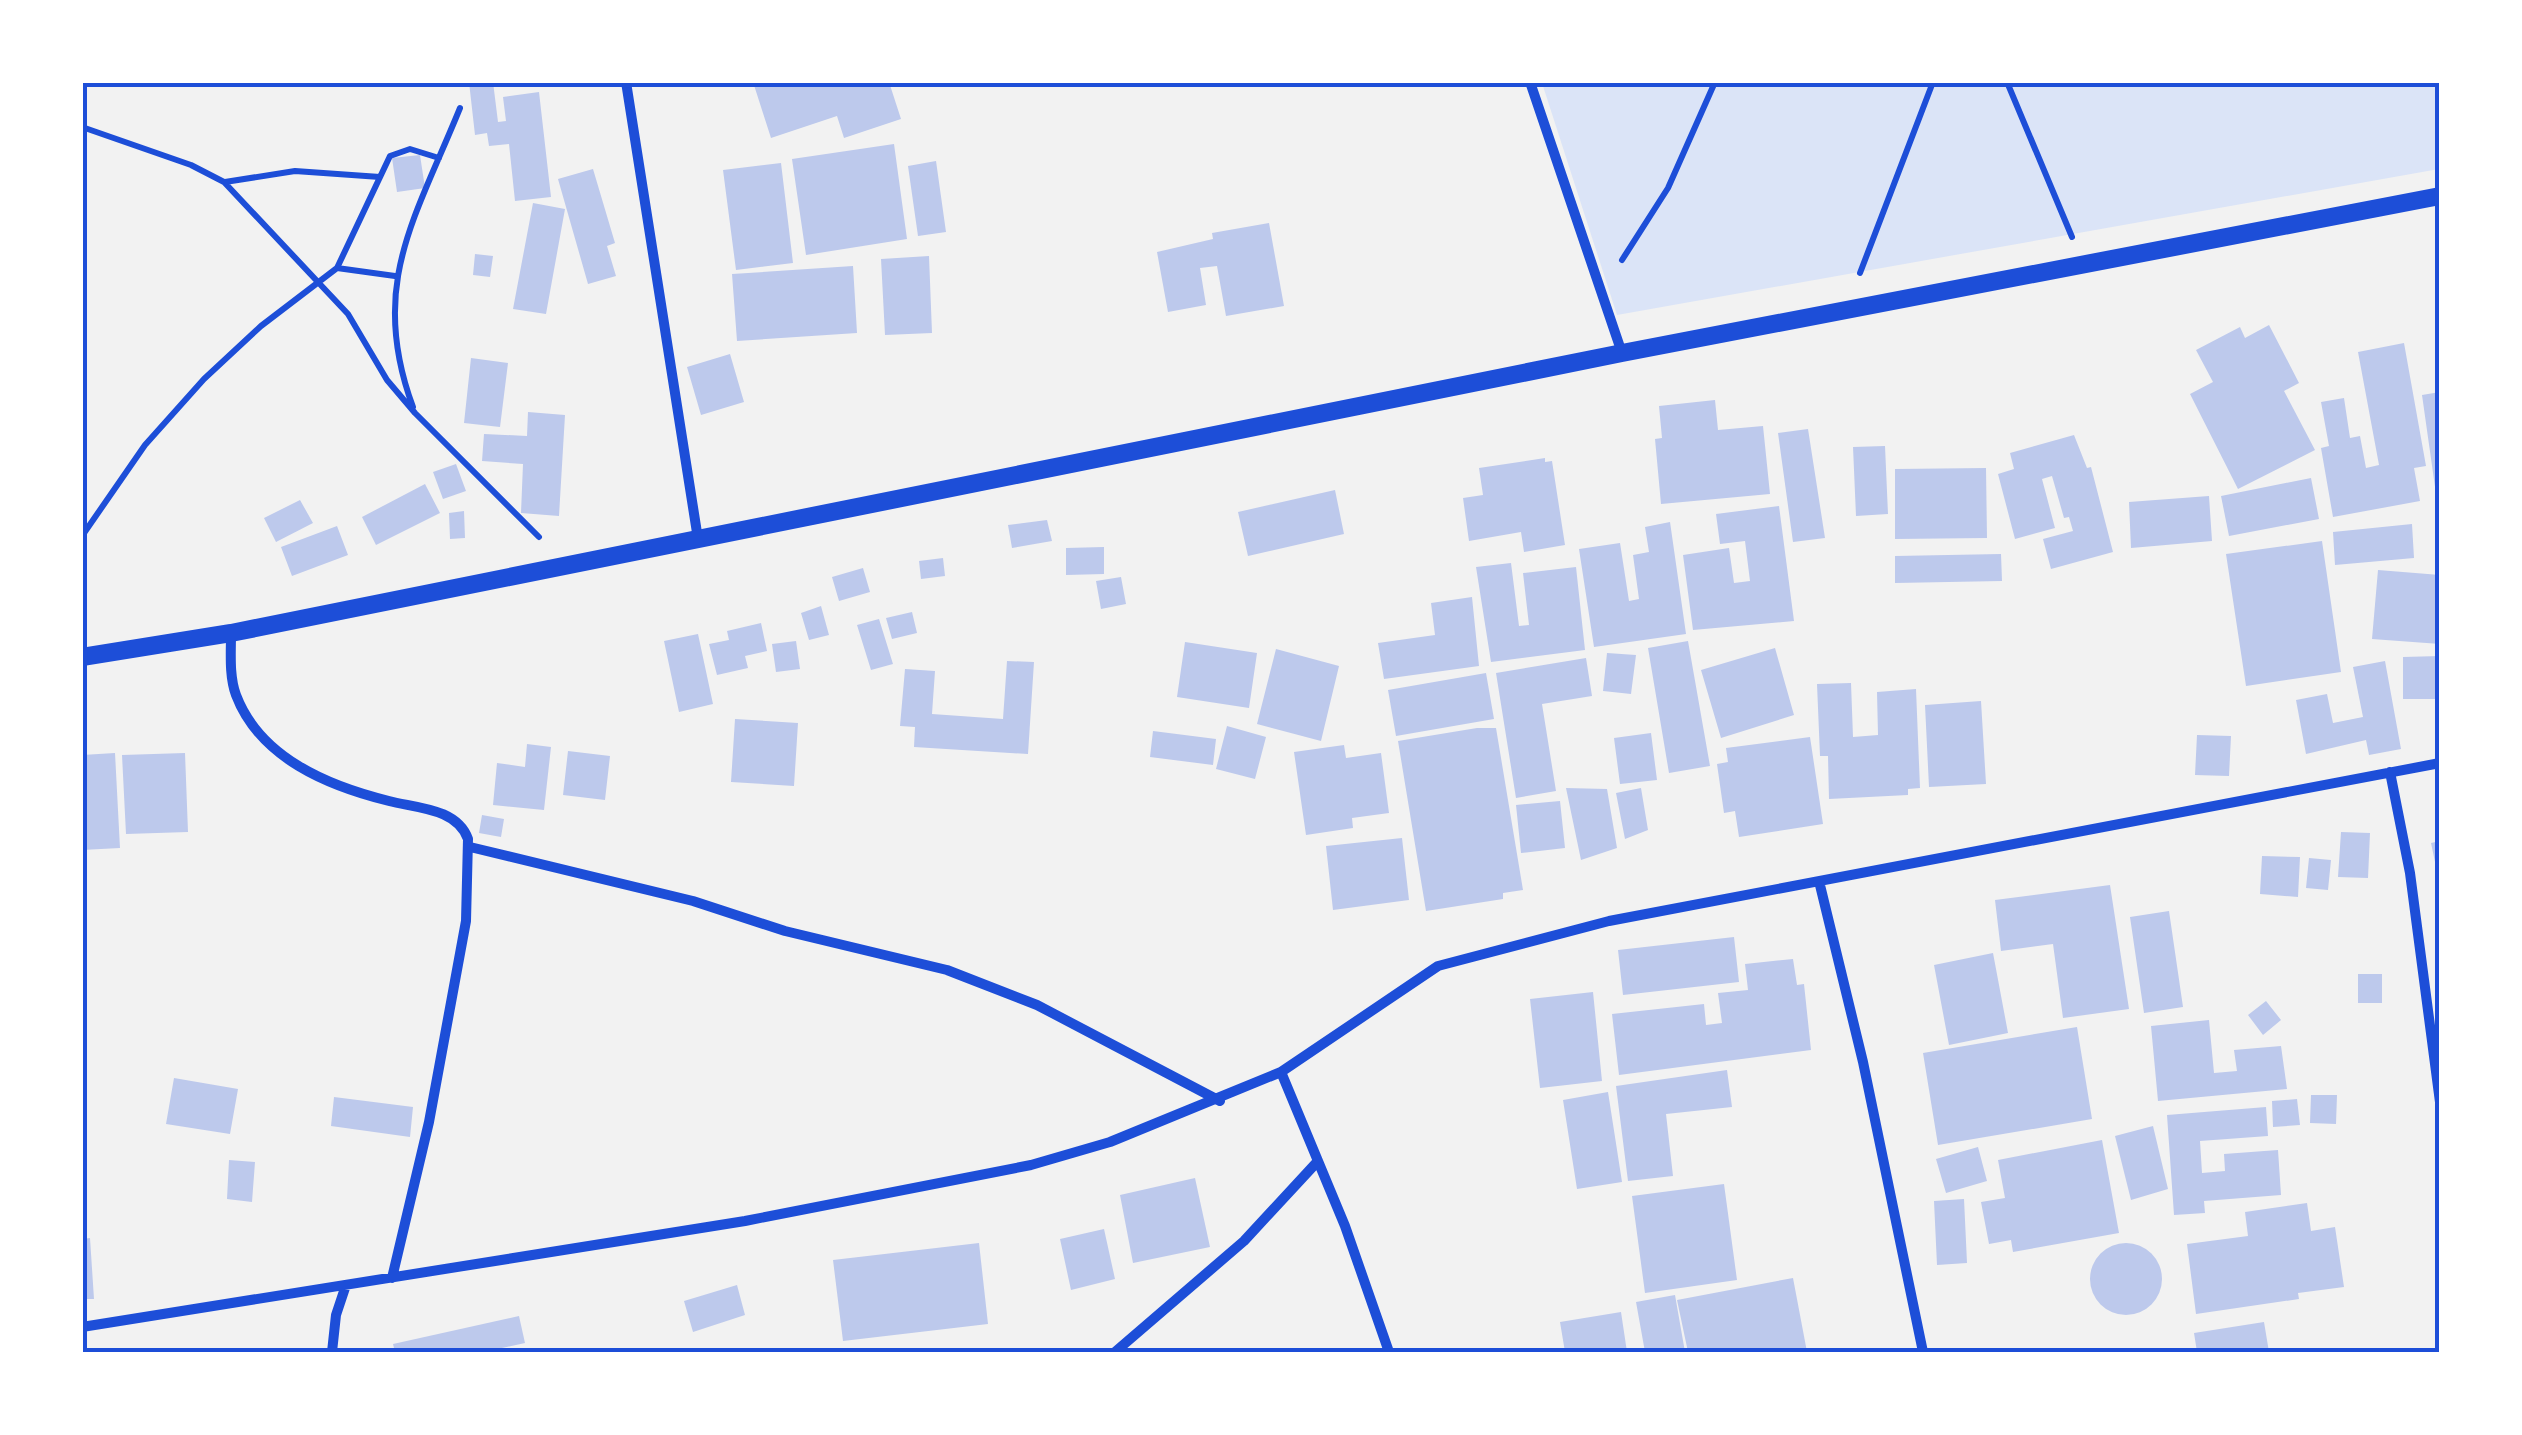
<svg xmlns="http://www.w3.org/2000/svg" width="2522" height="1435" font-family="Roboto,sans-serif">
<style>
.green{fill:#dbe4f7}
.building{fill:#bdc9ec}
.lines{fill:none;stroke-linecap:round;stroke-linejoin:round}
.path{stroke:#1d4ed8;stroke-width:6}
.minor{stroke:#1d4ed8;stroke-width:10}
.tertiary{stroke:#1d4ed8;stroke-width:18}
.neatline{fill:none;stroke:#1d4ed8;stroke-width:4}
</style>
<rect width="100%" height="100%" fill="#f2f2f2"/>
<path class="green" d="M1542,83H2439V169L1617,315Z"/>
<path class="building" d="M469,82H493L498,122L506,121L503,97L539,92L551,197L515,201L509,144L489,146L487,133L475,135Z
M753,82H889L901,119L844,138L837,116L771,138Z
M894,144L907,239L806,255L792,159Z
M420,155L425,188L397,192L392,158Z
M936,161L946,232L918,236L908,166Z
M781,163L793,263L736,270L723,170Z
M593,169L615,243L607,246L616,276L588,284L558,179Z
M533,203L565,209L546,314L513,309Z
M1269,223L1284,306L1226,316L1217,266L1200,268L1206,305L1168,312L1157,252L1213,239L1212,233Z
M475,254L493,256L490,277L473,275Z
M929,256L932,333L885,335L881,259Z
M853,266L857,333L737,341L732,274Z
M2269,325L2299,383L2284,391L2315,450L2238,489L2190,394L2213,382L2196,350L2240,327L2245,338Z
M2404,343L2426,466L2414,468L2420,501L2333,517L2321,448L2329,446L2321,402L2344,398L2350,438L2360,436L2366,468L2379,465L2358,352Z
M730,354L744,402L701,415L687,367Z
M471,358L508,363L500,427L464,423Z
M2440,392V501H2437L2422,395Z
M1715,400L1718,430L1763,426L1770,494L1661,504L1655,439L1662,438L1659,406Z
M528,412L565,415L559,516L521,513L523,464L482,461L484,434L527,436Z
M1808,429L1825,538L1793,542L1778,433Z
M2074,435L2087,468L2091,467L2113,552L2051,569L2043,539L2073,531L2069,517L2064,518L2052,476L2042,479L2055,528L2015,539L1998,474L2014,469L2010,453Z
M1885,446L1888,514L1856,516L1853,447Z
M1545,458V462L1552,461L1565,545L1524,552L1521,532L1469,541L1463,498L1483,495L1479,468Z
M456,464L466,491L443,499L433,472Z
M1986,468L1987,538L1895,539V469Z
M2311,478L2319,519L2229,536L2221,496Z
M425,484L440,513L376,545L362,517Z
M1335,490L1344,534L1248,556L1238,512Z
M2209,496L2212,541L2131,548L2129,502Z
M300,500L313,523L276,542L264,518Z
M1779,506L1794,621L1693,630L1683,555L1729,548L1734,583L1750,581L1745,541L1720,544L1716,514Z
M464,511L465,538L450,539L449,513Z
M1047,520L1052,541L1012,548L1008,525Z
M1670,522L1686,634L1594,647L1579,549L1620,543L1629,601L1639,599L1633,555L1649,552L1645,527Z
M2412,524L2414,558L2335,565L2333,532Z
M337,526L348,555L292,576L281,547Z
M2322,541L2341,672L2246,686L2226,554Z
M1104,547V574L1066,575V548Z
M2001,554L2002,581L1895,583V556Z
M943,558L945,576L921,579L919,561Z
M1511,563L1519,626L1529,625L1523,573L1576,567L1585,650L1491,662L1476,567Z
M863,568L870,592L839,601L832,577Z
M2378,570L2440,575V644L2372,639Z
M1121,577L1126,604L1101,609L1096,581Z
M1472,597L1479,666L1384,679L1378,643L1435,635L1431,603Z
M821,606L829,635L809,640L801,613Z
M912,612L917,633L892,639L886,618Z
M879,619L893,664L871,670L857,625Z
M761,623L767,651L745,656L748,668L717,675L709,644L729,640L727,631Z
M698,634L713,704L679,712L664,641Z
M796,641L800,669L776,672L772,644Z
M1688,641L1710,766L1669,773L1648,648Z
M1185,642L1257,653L1249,708L1177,697Z
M1775,648L1794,715L1721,738L1701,670Z
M1276,649L1339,666L1321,741L1257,724Z
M1607,653L1636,655L1631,694L1603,691Z
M2440,656V699H2403V657Z
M1586,658L1592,696L1542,704L1556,791L1516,798L1496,673Z
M1007,661L1034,662L1028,754L914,747L915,727L900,726L905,669L935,671L932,714L1003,719Z
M2385,661L2401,749L2369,755L2366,740L2306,754L2296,700L2327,694L2333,723L2363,717L2353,667Z
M1486,673L1494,719L1396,736L1388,690Z
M1851,683L1853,737L1878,735L1877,692L1916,689L1920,788L1908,789V795L1829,799L1828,756H1820L1817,684Z
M1981,701L1986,784L1929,787L1925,705Z
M735,719L798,723L794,786L731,782Z
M1227,726L1266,737L1255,779L1216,769Z
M1477,728H1496L1523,890L1503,893V899L1426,911L1398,741Z
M1153,731L1216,739L1213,765L1150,757Z
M1651,733L1657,780L1620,784L1614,738Z
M2197,735L2231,736L2229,776L2195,775Z
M1810,737L1823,824L1739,837L1735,811L1724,813L1717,764L1728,762L1726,748Z
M527,744L551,747L544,810L493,805L497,763L525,767Z
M1344,745L1346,758L1381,753L1389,813L1352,818L1353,828L1306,835L1294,752Z
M568,751L610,756L605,800L563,795Z
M115,753L120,848L82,850V755Z
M185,753L188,832L126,834L122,755Z
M1566,788L1607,789L1617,848L1581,860Z
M1641,788L1648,830L1625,839L1616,793Z
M1560,801L1565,848L1521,853L1516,805Z
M482,815L504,819L501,837L479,833Z
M2341,832L2370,833L2368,878L2338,877Z
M1402,838L1409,900L1333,910L1326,846Z
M2440,841V875L2438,876L2431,843Z
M2262,856L2300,857L2298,897L2260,894Z
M2309,858L2331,860L2328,890L2306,888Z
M2110,885L2129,1009L2063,1018L2053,944L2001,951L1995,900Z
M2169,911L2183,1007L2144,1013L2130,917Z
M1734,937L1739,982L1623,995L1618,950Z
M1993,953L2008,1033L1949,1045L1934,965Z
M1793,959L1797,985L1804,984L1811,1050L1619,1075L1612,1014L1704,1004L1706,1025L1722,1023L1718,993L1748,990L1745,964Z
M2358,974H2382V1003H2358Z
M1593,992L1602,1081L1540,1088L1530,999Z
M2266,1001L2281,1020L2263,1035L2248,1015Z
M2209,1020L2214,1073L2237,1071L2234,1050L2281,1046L2287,1089L2158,1101L2151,1026Z
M2077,1027L2092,1119L1938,1145L1923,1053Z
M1727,1070L1732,1107L1666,1114L1673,1176L1628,1181L1616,1086Z
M174,1078L238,1089L230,1134L166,1124Z
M1608,1092L1622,1182L1577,1189L1563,1100Z
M2311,1095H2337L2336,1124L2310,1123Z
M334,1097L413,1107L410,1137L331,1126Z
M2297,1099L2300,1125L2273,1127L2272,1101Z
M2266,1107L2268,1136L2200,1141L2202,1173L2225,1171L2224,1154L2278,1150L2281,1195L2204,1201L2205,1213L2174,1215L2167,1115Z
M2153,1126L2168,1189L2131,1200L2115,1136Z
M2102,1140L2119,1233L2013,1252L2011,1240L1989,1244L1981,1202L2005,1198L1998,1160Z
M1978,1147L1987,1181L1946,1193L1936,1159Z
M229,1160L255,1162L252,1202L227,1199Z
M1195,1178L1210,1247L1133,1263L1120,1195Z
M1724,1184L1737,1280L1645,1293L1632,1196Z
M1964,1199L1967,1263L1937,1265L1934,1201Z
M2307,1203L2311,1231L2335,1227L2344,1287L2298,1293L2299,1299L2196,1314L2187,1244L2248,1236L2245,1212Z
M1104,1229L1115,1279L1071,1290L1060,1239Z
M90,1238L94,1299H82V1239Z
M2090 1279a36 36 0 1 1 72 0a36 36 0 1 1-72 0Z
M979,1243L988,1324L843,1341L833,1260Z
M1793,1278L1807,1352H1688L1677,1300Z
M737,1285L745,1315L693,1332L684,1301Z
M1675,1295L1685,1352H1645L1636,1302Z
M1621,1312L1627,1352H1565L1560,1322Z
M519,1316L525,1343L483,1352H395L393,1344Z
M2264,1322L2269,1352H2197L2194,1333Z"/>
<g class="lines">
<path class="path" d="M2007,82L2072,237
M82,127L191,165L224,182L348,314L387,380L415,413L539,537
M225,182L295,171L380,177
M1622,260L1668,188L1715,82
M337,268L395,276
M1860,273L1933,82
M413,407C368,286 415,219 460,108
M82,536L145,445L204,379L261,326L337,268L390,156L410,149L439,158"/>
<path class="minor" d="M626,82L698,539
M1530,82L1622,353
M231,633C231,653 229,676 236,695C260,758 328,786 389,801C416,808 457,808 468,839L466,921L429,1122L392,1278
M2390,772L2410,873L2440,1102
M470,847L693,901L785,931L947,970L1037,1005L1220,1101
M1819,881L1863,1062L1923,1352
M1281,1072L1345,1226L1389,1352
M82,1327L745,1221L1031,1165L1110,1142L1281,1072L1438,966L1609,921L2440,763
M332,1352L336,1315L346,1285
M1115,1352L1244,1241L1318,1161"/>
<path class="tertiary" d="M82,657L231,633L1622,353L2440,196"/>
</g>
<rect width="2522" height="1435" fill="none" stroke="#ffffff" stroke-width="170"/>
<rect x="85" y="85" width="2352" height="1265" class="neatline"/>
</svg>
